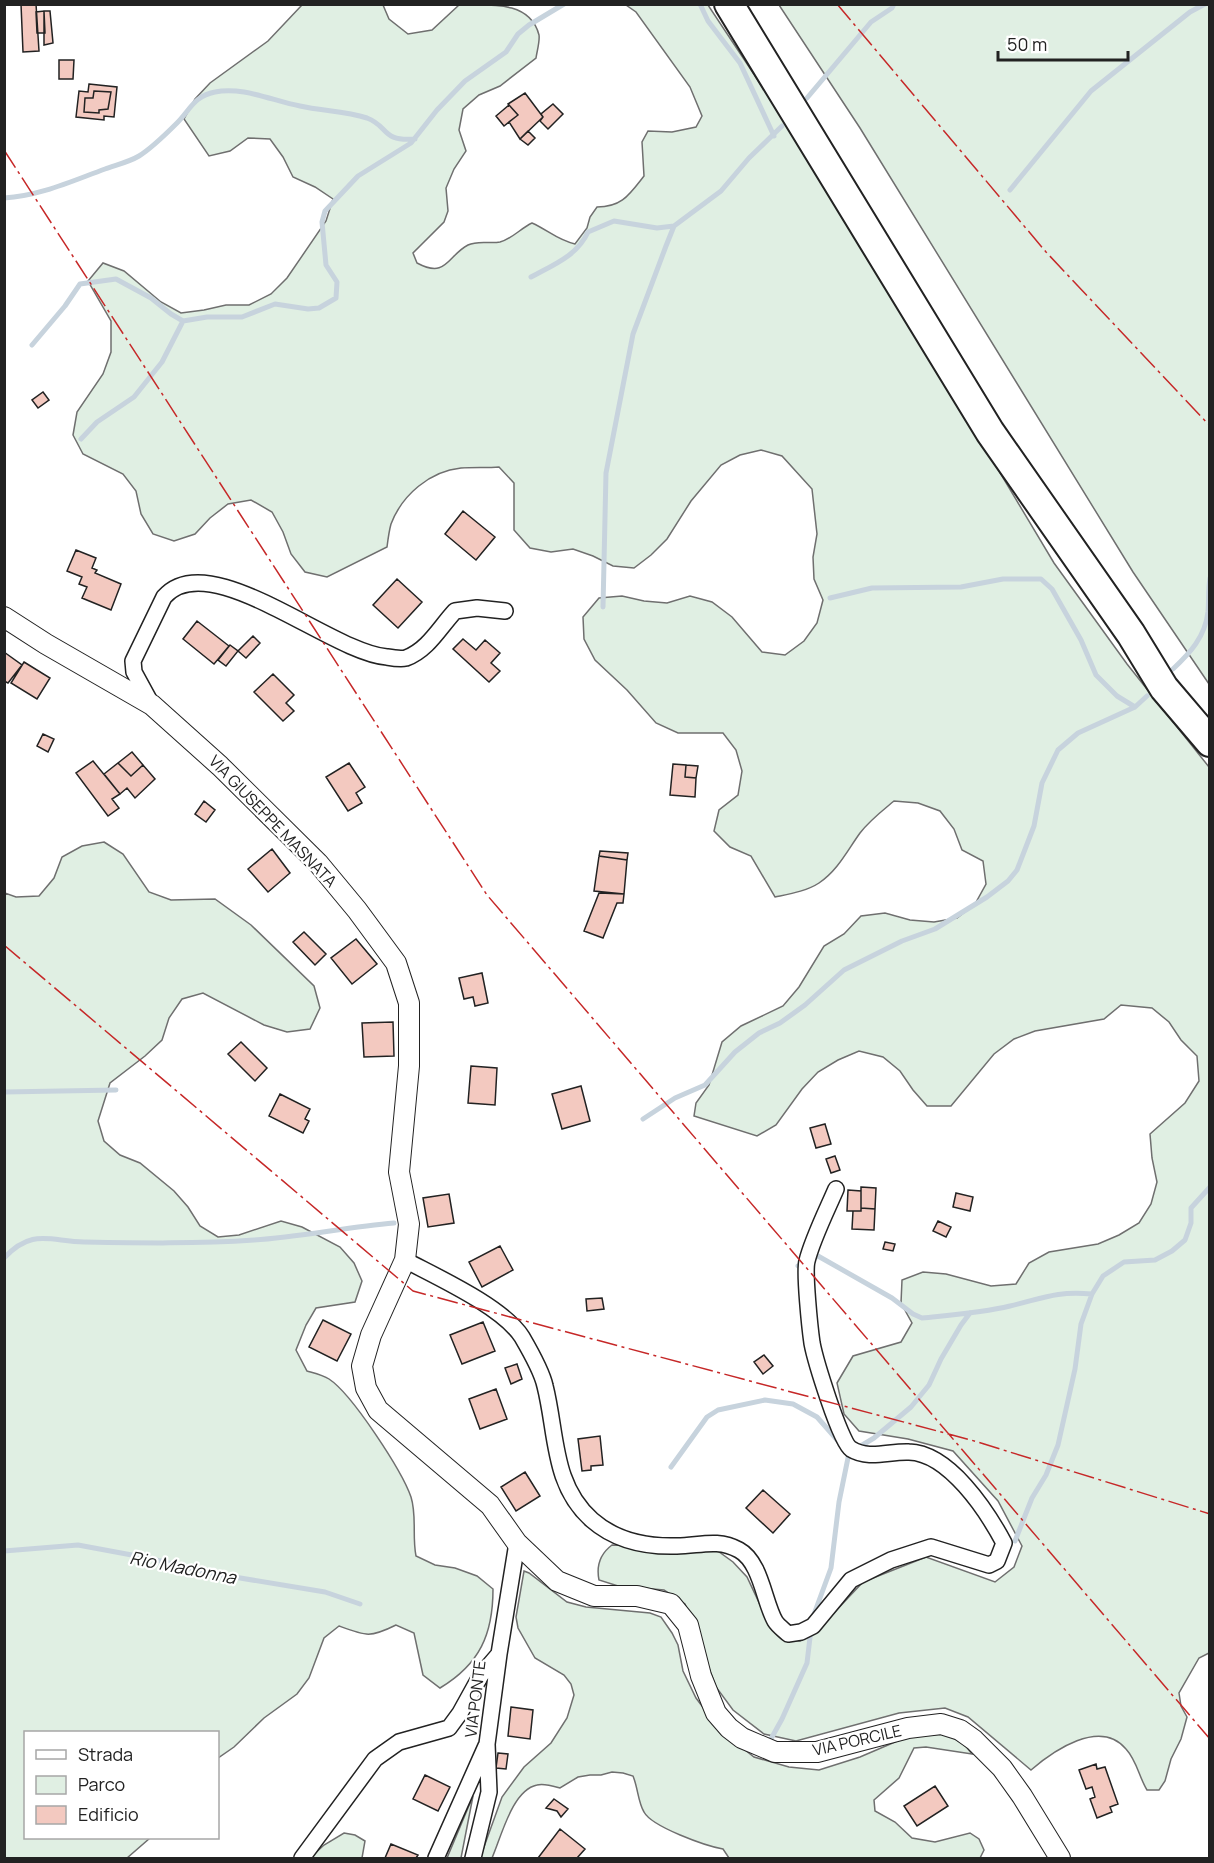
<svg xmlns="http://www.w3.org/2000/svg" width="1214" height="1863" font-family="Manrope,sans-serif">
<style>
.green{fill:#e0efe3;stroke:#6f6f6f;stroke-width:1.5}
.lines{fill:none;stroke-linecap:round;stroke-linejoin:round}
.stream{stroke:#c7d3dd;stroke-width:5}
.building{fill:#f3c9c0;stroke:#222;stroke-width:1.5}
.minor-casing{stroke:#222;stroke-width:18}
.tertiary-casing{stroke:#222;stroke-width:22}
.motorway-casing{stroke:#222;stroke-width:32}
.minor{stroke:#fff;stroke-width:15}
.tertiary{stroke:#fff;stroke-width:20}
.motorway{stroke:#fff;stroke-width:28}
.power{stroke:#c62828;stroke-width:1.5;stroke-dasharray:21 4.5 3 4.5;stroke-linecap:butt}
.labels{text-anchor:middle;dominant-baseline:central;stroke-width:4.5;stroke-linejoin:round;paint-order:stroke}
.street-label{font-size:16px;fill:#222;stroke:#fff}
.water-label{font-size:18px;font-style:italic;fill:#222;stroke:#fff}
</style>
<rect width="100%" height="100%" fill="#fff"/>
<path class="green" d="M302,5H383L389,19L408,34L432,30L459,5C489,5 530,0 539,35C540,41 537,51 536,58L500,86L479,95L463,109L459,130L466,151L454,169L446,188L448,211L444,222L413,253L417,263C447,279 447,256 468,245C478,240 490,244 500,242C512,239 521,228 532,223C548,230 557,240 575,244L587,228L590,217L597,207C622,207 629,195 644,176L642,142L648,131L672,132L696,127L702,116L690,87L636,12L626,5H708L834,195L1054,563L1127,664L1209,767V1653L1199,1658L1179,1693L1181,1706L1187,1717L1181,1739L1171,1759L1165,1781L1159,1790H1147C1139,1777 1137,1761 1126,1749C1100,1718 1053,1751 1031,1770L968,1717L945,1708L899,1713L796,1741L764,1734L733,1710L716,1687L685,1604L664,1590L618,1586L599,1580C596,1565 600,1554 612,1545L715,1549L733,1562L747,1577L771,1628L786,1639L800,1641L816,1632L863,1582L926,1557L995,1582L1014,1567L1022,1546L998,1501L953,1451L908,1439L859,1431L844,1414L837,1383L853,1356L901,1342L912,1323L901,1303L902,1280L923,1272L946,1274L991,1286L1016,1284L1029,1263L1049,1252L1098,1244L1119,1235L1139,1223L1151,1204L1157,1182L1152,1158L1150,1134L1185,1103L1199,1081L1197,1056L1181,1040L1169,1022L1152,1008L1121,1005L1104,1019L1035,1031L1014,1039L994,1054L951,1106H927L913,1090L900,1071L883,1057L859,1051L838,1060L818,1072L802,1089L776,1125L757,1136L694,1116L696,1103L709,1085L722,1042L741,1026L783,1006L799,987L824,946L844,934L861,916L885,913L910,920L934,922L957,918L975,904L986,884L983,861L962,850L954,829L940,811L918,803L894,801C882,811 870,820 860,833C847,851 838,870 819,883C807,891 789,894 775,897L751,856L730,847L714,831L719,810L738,795L742,771L736,750L723,733H678L656,723L627,690L595,660L584,639L583,617L599,598L622,596L644,601L667,603L690,596L712,602L732,617L762,652L785,655L804,641L817,623L823,600L814,579L813,557L817,534L812,489L782,456L761,450L740,455L721,465L691,501L667,539L651,555L634,568L613,566L593,556L573,549L551,552L530,548L514,530V483L499,467C487,468 474,467 461,468C430,471 402,495 391,524C389,531 388,539 387,547L327,577L305,572L291,554L283,532L272,512L251,500L228,504L210,518L195,534L174,541L153,534L141,514L136,491L123,474L83,454L73,435L77,412L103,374L111,352V321L88,281L103,263L124,271L161,302L181,313L204,310L226,305H249L271,294L287,278L326,221L333,199L315,187L293,177L283,157L270,139L248,138L230,151L209,156L184,119L195,99L210,83L268,41Z
M779,5H1209V684L1133,572L860,128Z
M104,842L123,854L149,892L171,900L215,899L251,925L314,986L320,1008L310,1029L287,1032L264,1025L203,993L182,999L169,1018L162,1040L145,1056L110,1083L98,1121L104,1141L120,1155L140,1163L174,1191L188,1207L200,1226L218,1237L239,1235L281,1221L302,1227L340,1247L354,1263L362,1281L355,1302L316,1308L306,1325L296,1350L307,1371C314,1373 323,1375 329,1379C352,1394 402,1471 411,1497C417,1516 412,1536 416,1556L435,1565L455,1568L477,1576L493,1589C493,1634 480,1664 440,1688L423,1675L414,1633L396,1625C370,1638 366,1636 339,1626L324,1638L309,1678L297,1694L264,1718L234,1747L218,1758V1732H26V1838H150L127,1858H5V893L16,897L39,896L54,878L62,857L82,846Z
M524,1571L529,1573L567,1602L586,1607L650,1613L661,1617L672,1633L678,1645L683,1671L696,1698L720,1730L754,1757L789,1767L819,1770L860,1757L909,1736L946,1734L964,1744L972,1754L926,1747L914,1748L899,1778L874,1800L875,1811L895,1822L912,1838L935,1842L970,1833L979,1839L984,1850L980,1858H729L723,1849C706,1846 652,1827 644,1812C638,1802 638,1788 633,1776L623,1773L612,1772L601,1775H590L578,1777L560,1788C553,1786 544,1783 537,1785C512,1790 501,1838 492,1858H480L502,1797L524,1767L551,1743L567,1718L574,1695L571,1684L564,1675L535,1658L518,1628L516,1617Z
M473,1796L461,1858H447Z
M344,1833L355,1835L365,1841L362,1858H310L324,1845Z"/>
<g class="lines">
<path class="stream" d="M700,4L708,21L740,63L774,136
M807,98L871,22L892,8L894,4
M1010,190L1091,91L1190,12L1205,4
M4,198C40,196 72,181 105,169C116,165 129,162 139,156C152,148 166,134 177,123C190,110 194,96 215,92C242,86 273,101 300,106C322,111 345,111 367,118C389,126 381,142 415,139
M531,277C553,265 577,256 588,232L614,221L657,228L674,226
M32,345L65,306L80,284L116,279L151,298L171,314L183,321L207,317H242L275,304L308,309L319,308L336,298L337,282L326,265L322,222L325,211L358,176L411,143L437,110L465,81L506,52L518,34L529,25L564,4
M81,439L97,422L134,397L162,362L183,321
M830,598L872,588L961,587L1003,579H1041L1052,589L1081,640L1096,675L1117,696L1135,707
M603,607L606,473L633,334L666,246L674,226L721,191L749,158L782,126
M1173,669C1190,653 1205,637 1208,612C1209,601 1208,590 1210,578
M4,1092L116,1090
M643,1119L675,1098L705,1085L735,1052L759,1033L780,1023L805,1005L844,970L902,941L935,929L987,897L1008,881L1017,870L1034,826L1042,783L1058,750L1078,733L1135,707L1147,696
M4,1258C32,1228 49,1241 84,1242C141,1243 197,1244 254,1240C300,1237 347,1227 394,1223
M798,1266L818,1256L892,1298L913,1314L922,1318C951,1315 981,1313 1010,1306C1044,1298 1055,1291 1092,1294
M671,1467L707,1417L718,1410L765,1400L793,1404L817,1417L839,1442
M1015,1541L1032,1498L1046,1475L1058,1445L1075,1369L1081,1324L1092,1294L1103,1276L1124,1262L1155,1260L1172,1251L1185,1240L1191,1223V1208L1210,1187
M4,1551L78,1545L148,1558L210,1573L325,1592L360,1604
M813,1617L831,1568L839,1502L849,1453L874,1438L911,1407L929,1385L941,1359L961,1325L970,1313
M767,1746L782,1719L807,1663L811,1629"/>
</g>
<path class="building" d="M21,4H36L39,51L23,52Z
M44,11L45,33H37L36,12Z
M44,11H50L53,43L44,45Z
M59,60H74L73,79H59Z
M89,84L117,87L114,117L104,116V120L76,117L79,91L88,92Z
M94,91L111,92L108,109L99,110V113L84,112L85,98H93Z
M525,93L543,117L520,139L509,122L518,115L508,104Z
M553,104L563,114L548,129L540,121L543,117L541,114Z
M509,105L518,115L504,126L496,116Z
M528,131L535,138L528,145L520,139Z
M43,392L49,400L38,408L32,400Z
M463,511L495,537L476,560L445,534Z
M76,550L96,558L92,568L97,570L95,573L121,584L111,610L82,598L87,587L79,584L82,577L67,571Z
M397,579L422,602L398,628L373,605Z
M197,621L229,646L214,664L183,639Z
M253,636L260,643L246,658L238,651Z
M463,639L476,650L485,640L500,653L491,663L500,671L489,682L453,649Z
M230,645L238,651L226,666L218,660Z
M4,652L22,665L8,683L4,681Z
M24,662L50,678L37,699L11,683Z
M273,674L294,695L286,703L294,711L283,721L254,692Z
M43,734L54,739L48,752L37,746Z
M132,752L143,765L131,776L118,763Z
M93,761L120,794L112,799L119,808L108,816L76,773Z
M118,763L131,776L143,765L155,779L135,798L127,788L120,794L104,774Z
M349,763L365,787L356,793L362,803L348,811L326,777Z
M673,764L686,765L685,777L696,778L695,797L670,795Z
M686,765L698,766L696,778L685,777Z
M204,801L215,810L206,822L195,814Z
M272,849L290,873L268,892L248,869Z
M600,851L628,853L627,860L599,856Z
M599,856L627,860L624,894L594,891Z
M599,893L624,894L623,903H617L603,938L584,931Z
M304,932L326,954L315,965L293,942Z
M356,939L377,964L352,984L331,958Z
M482,973L488,1003L475,1006L473,997L464,999L459,978Z
M393,1022L394,1056L364,1057L362,1023Z
M241,1042L267,1068L255,1081L228,1054Z
M471,1066L497,1068L495,1105L468,1103Z
M581,1086L590,1121L562,1129L552,1094Z
M280,1094L310,1109L305,1119L309,1121L303,1133L269,1116Z
M825,1124L831,1144L816,1148L810,1128Z
M835,1156L840,1170L831,1173L826,1159Z
M861,1187L876,1188L875,1209L861,1208Z
M848,1190L861,1191V1211H847Z
M956,1193L973,1197L970,1211L953,1207Z
M449,1194L454,1223L428,1227L423,1198Z
M861,1208L875,1209L874,1230L852,1229L853,1211H861Z
M938,1221L951,1227L946,1237L933,1231Z
M885,1242L895,1244L893,1251L883,1249Z
M500,1246L513,1270L482,1287L469,1262Z
M602,1298L604,1309L587,1311L586,1299Z
M323,1320L351,1334L337,1361L309,1347Z
M483,1322L495,1351L462,1364L450,1335Z
M764,1355L773,1366L763,1374L754,1362Z
M517,1364L522,1379L511,1384L505,1368Z
M496,1389L507,1419L480,1429L469,1399Z
M600,1436L603,1465L591,1466V1470L582,1471L578,1439Z
M525,1472L540,1496L516,1511L501,1487Z
M763,1490L790,1514L773,1533L746,1508Z
M511,1707L533,1710L530,1739L508,1736Z
M498,1753L508,1754L506,1769L496,1768Z
M1096,1764L1097,1769L1105,1767L1118,1804L1110,1807L1112,1812L1097,1818L1090,1799L1095,1797L1092,1787L1086,1789L1079,1770Z
M425,1775L450,1787L438,1811L413,1799Z
M935,1786L948,1806L917,1826L904,1806Z
M554,1799L568,1809L561,1817L557,1811L546,1808Z
M560,1829L585,1849L577,1858H538Z
M391,1844L418,1855L416,1858H385Z"/>
<g class="lines">
<g class="minor-casing">
<path id="minor" d="M152,705L134,672L133,661L164,597C209,545 331,653 387,657C393,658 401,659 406,658C428,650 440,627 455,611L477,608L505,611
M405,1260C437,1277 503,1307 522,1337C529,1349 542,1372 545,1386C557,1433 552,1485 592,1520C616,1541 646,1547 677,1546C699,1546 717,1538 739,1550C761,1562 764,1602 775,1621C778,1626 784,1630 788,1634L801,1632L813,1626L851,1580L891,1560L931,1547L989,1565L997,1561L1004,1543C987,1511 949,1453 909,1452C889,1451 869,1460 851,1449C840,1442 815,1359 812,1343C810,1329 804,1272 807,1261C812,1240 827,1210 836,1189
M302,1858L375,1759L399,1742L449,1728L460,1713L481,1675L499,1654
M436,1858L486,1746
M473,1858L489,1792L487,1744L499,1654L517,1543"/>
</g>
<g class="tertiary-casing">
<path id="tertiary" d="M4,617L46,644L152,705L220,766L318,863L357,910L396,963L409,1003V1066L399,1172L409,1224L405,1260L371,1335L362,1366L366,1388L378,1410L490,1505L517,1543L557,1581L594,1596H637L671,1604L688,1625L701,1676L716,1713L729,1728L742,1738L775,1752H817L908,1728L941,1724L960,1730L974,1740L1002,1768L1022,1796L1060,1858"/>
</g>
<g class="motorway-casing">
<path id="motorway" d="M729,4L990,432L1131,634L1164,688L1210,742"/>
</g>
<use href="#minor" class="minor"/>
<use href="#tertiary" class="tertiary"/>
<use href="#motorway" class="motorway"/>
<path class="power" d="M837,4L1046,252L1210,426
M4,150L487,895L1210,1739
M4,945L413,1291L971,1440L1210,1514"/>
</g>
<g class="labels">
<g class="street-label">
<text transform="translate(273 821) rotate(46)">VIA GIUSEPPE MASNATA</text>
<text transform="translate(475 1699) rotate(-83)">VIA PONTE</text>
<text transform="translate(857 1740) rotate(-13)">VIA PORCILE</text>
</g>
<g class="water-label">
<text transform="translate(183 1567) rotate(11)">Rio Madonna</text>
</g>
</g>
<rect width="1214" height="1863" fill="none" stroke="#222222" stroke-width="12"/>
<rect x="24" y="1731" width="195" height="108" fill="#ffffff" stroke="#a7a7a7" stroke-width="1.5"/>
<rect x="36" y="1750" width="30" height="9" fill="#ffffff" stroke="#a7a7a7" stroke-width="1.5"/>
<text x="78" y="1761" font-size="18" fill="#222222">Strada</text>
<rect x="36" y="1776" width="30" height="18" fill="#e0efe3" stroke="#a7a7a7" stroke-width="1.5"/>
<text x="78" y="1791" font-size="18" fill="#222222">Parco</text>
<rect x="36" y="1806" width="30" height="18" fill="#f3c9c0" stroke="#a7a7a7" stroke-width="1.5"/>
<text x="78" y="1821" font-size="18" fill="#222222">Edificio</text>
<path d="M998 51v9h130v-9" fill="none" stroke="#222222" stroke-width="3"/>
<text x="1007" y="51" font-size="18" fill="#222222" stroke="#ffffff" stroke-width="4.5" paint-order="stroke">50 m</text>
</svg>
